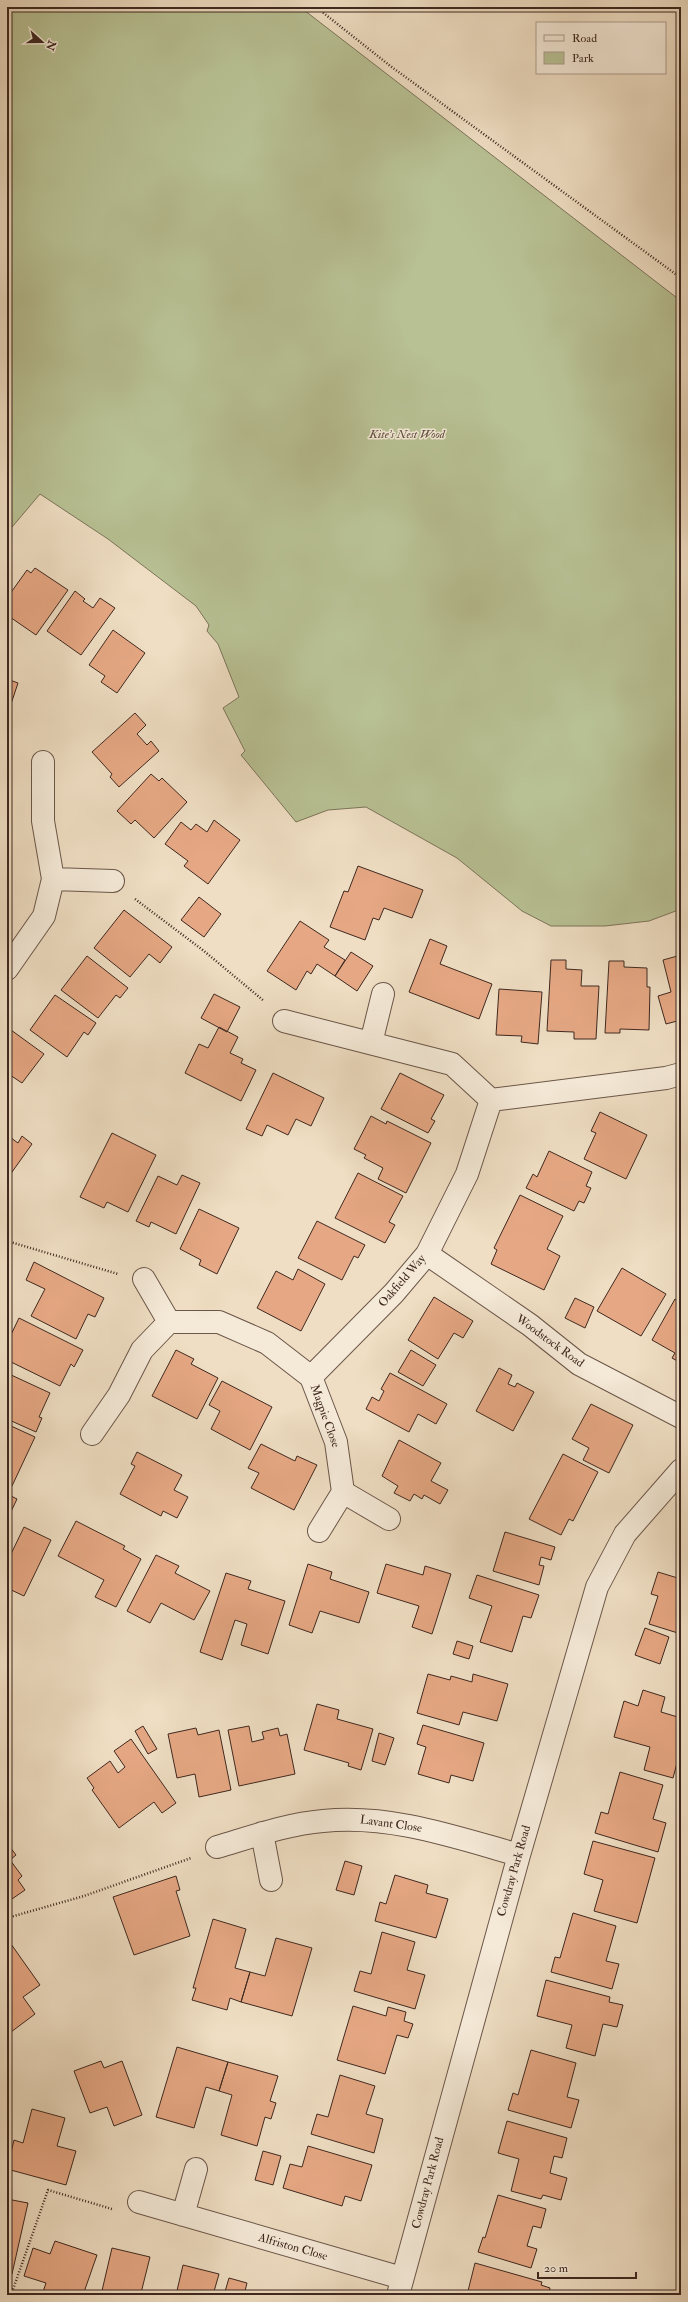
<svg xmlns="http://www.w3.org/2000/svg" width="688" height="2302" font-family="'IM FELL Double Pica',serif">
<style>
.green{fill:#b8c194;stroke:#7c745a}
.building{fill:#e6a884;stroke:#3f2820}
.lines{fill:none;stroke-linecap:round;stroke-linejoin:round}
.street-casing{stroke:#6b5649;stroke-width:24}
.path{stroke:#3f2820;stroke-width:2.5;stroke-dasharray:1 2;stroke-linecap:butt}
.street{stroke:#f5ead8;stroke-width:22}
.labels{text-anchor:middle;dominant-baseline:central;stroke-width:3;stroke-linejoin:round;paint-order:stroke}
.park-label{font-size:12px;font-style:italic;fill:#5d4e3d;stroke:#f5ead8}
.street-label{font-size:12px;fill:#3f2820;stroke:#f5ead8}
</style>
<rect width="100%" height="100%" fill="#efdec3"/>
<filter id="stains"><feTurbulence type="fractalNoise" baseFrequency=".005" numOctaves="4"/><feColorMatrix values="0 0 0 0 .2 0 0 0 0 .09 0 0 0 0 .02 0 0 0 .5 -.17"/></filter>
<radialGradient id="worn" r=".72"><stop offset=".6" stop-color="#630" stop-opacity="0"/><stop offset="1" stop-color="#630" stop-opacity=".3"/></radialGradient>
<path class="green" d="M7,7H300L681,301V909L649,921L605,926H551L522,911L457,858L366,807L328,810L296,822L241,755L245,751L223,708L239,697L218,644L207,631L209,625L196,606L108,539L40,494L7,533Z"/>
<path class="building" d="M35,568L68,590L36,635L7,615V598L27,570L31,573Z
M75,591L85,599L83,601L93,608L100,598L115,608L81,655L47,631Z
M113,630L145,653L117,693L101,682L105,676L89,665Z
M7,679L18,683L7,716Z
M135,713L146,725L137,734L147,745L151,741L159,751L119,787L110,777L112,774L92,752Z
M151,774L159,781L162,778L187,802L154,838L135,820L131,824L117,811Z
M214,820L240,840L208,884L184,866L188,861L165,844L181,822L191,830L196,824L207,832Z
M358,866L423,890L412,918L384,908L379,920L373,918L365,940L330,927L344,891L348,892Z
M199,897L221,914L204,937L181,920Z
M124,910L172,947L160,963L149,954L130,977L94,948Z
M300,921L329,940L324,947L345,960L335,976L317,964L311,974L307,971L296,990L267,971Z
M430,939L447,946L440,964L492,984L479,1019L409,992Z
M351,952L373,966L357,991L335,976Z
M681,955V1020L666,1024L658,996L671,992L663,960Z
M87,956L128,988L120,998L116,995L98,1018L61,990Z
M551,960H566V969L582,970L581,986H599L596,1039H574V1032L547,1031Z
M609,961H624V967L647,968V987H650L649,1030L620,1029V1033H605Z
M499,989L542,992L538,1044L521,1042L522,1036L496,1035Z
M214,994L240,1007L227,1032L201,1018Z
M55,995L96,1023L88,1035L84,1032L67,1057L30,1030Z
M219,1027L238,1037L230,1053L243,1059L241,1063L256,1070L241,1101L185,1073L199,1044L208,1048Z
M11,1030L44,1054L22,1083L7,1073V1036Z
M273,1073L324,1098L311,1126L296,1119L288,1135L267,1125L262,1136L246,1129Z
M400,1073L444,1095L431,1119L435,1121L428,1133L381,1109Z
M600,1112L647,1135L626,1179L584,1159L596,1133L591,1131Z
M371,1116L386,1124L387,1121L431,1143L406,1193L378,1179L383,1168L364,1158L366,1155L354,1149Z
M112,1133L156,1155L128,1212L107,1202L104,1208L80,1197Z
M7,1135L18,1143L22,1136L32,1144L7,1179Z
M549,1151L592,1172L586,1186L591,1188L584,1203L579,1201L574,1211L526,1188L533,1174L537,1177Z
M358,1173L403,1196L389,1222L395,1225L385,1243L335,1218Z
M182,1175L200,1183L176,1234L151,1222L149,1227L136,1221L158,1176L177,1185Z
M520,1195L563,1216L547,1249L560,1256L544,1290L491,1264L497,1250L494,1248Z
M199,1209L239,1228L217,1274L199,1265L201,1260L180,1249Z
M317,1221L365,1245L358,1258L354,1256L342,1280L298,1258Z
M34,1262L104,1298L95,1317L88,1314L76,1339L31,1316L45,1289L26,1280Z
M622,1268L666,1294L641,1336L597,1311Z
M298,1269L325,1284L301,1331L257,1308L276,1271L293,1280Z
M434,1297L473,1321L463,1338L454,1333L438,1359L408,1340Z
M575,1298L594,1307L585,1328L565,1318Z
M675,1299L681,1302V1363L672,1358L675,1353L652,1340Z
M19,1318L83,1350L74,1367L71,1364L60,1386L7,1360V1343Z
M176,1350L194,1359L191,1364L218,1378L197,1419L152,1396Z
M411,1350L436,1365L423,1386L398,1372Z
M499,1368L512,1375L508,1384L515,1387L517,1383L534,1392L513,1431L476,1411Z
M390,1373L447,1404L436,1424L418,1414L409,1432L366,1409L372,1397L379,1401L384,1391L381,1389Z
M9,1374L50,1393L39,1417L42,1418L36,1432L7,1419Z
M222,1381L272,1407L250,1450L211,1429L220,1411L209,1405Z
M591,1404L633,1425L609,1473L583,1460L589,1448L572,1439Z
M11,1426L35,1437L12,1486L7,1484V1435Z
M399,1440L441,1463L431,1481L448,1490L440,1504L424,1495L422,1499L414,1494L410,1501L394,1493L398,1486L382,1476Z
M261,1444L295,1461L297,1456L317,1465L294,1510L251,1488L259,1473L248,1468Z
M137,1452L182,1475L174,1490L188,1497L177,1518L163,1511L161,1516L120,1494L135,1466L131,1464Z
M563,1454L598,1472L573,1521L569,1519L561,1535L529,1519Z
M7,1494L17,1499L7,1520Z
M76,1521L125,1546L123,1549L141,1559L116,1607L95,1597L104,1580L58,1556Z
M24,1527L51,1540L24,1596L7,1588V1552L11,1554Z
M505,1532L555,1547L551,1560L541,1557L539,1565L544,1566L539,1585L493,1571Z
M156,1555L179,1566L175,1573L210,1591L194,1620L161,1603L150,1623L127,1611Z
M308,1564L332,1572L330,1579L369,1592L359,1623L320,1611L312,1633L289,1625Z
M386,1564L423,1575L425,1566L451,1574L432,1634L412,1627L419,1606L377,1593Z
M658,1572L681,1579V1634L649,1624L658,1596L651,1594Z
M226,1573L251,1581L248,1589L285,1601L268,1654L241,1645L247,1624L235,1620L222,1660L200,1652Z
M477,1575L539,1595L531,1618L523,1616L512,1652L480,1642L492,1606L469,1598Z
M645,1628L669,1637L660,1664L635,1655Z
M457,1641L473,1646L469,1659L453,1654Z
M428,1674L450,1680L451,1676L472,1682L473,1674L508,1684L497,1721L463,1712L459,1725L417,1713Z
M643,1690L665,1697L661,1712L681,1718V1748L673,1778L644,1770L650,1747L614,1737L624,1701L638,1706Z
M317,1704L339,1710L337,1719L373,1729L361,1770L348,1766L349,1763L304,1750Z
M423,1725L484,1743L473,1781L451,1775L449,1783L418,1774L426,1747L417,1744Z
M143,1726L157,1749L148,1754L135,1731Z
M249,1726L252,1742L264,1739L262,1732L278,1728L280,1736L287,1734L295,1774L239,1786L228,1730Z
M196,1728L198,1735L219,1730L231,1790L199,1797L195,1774L177,1778L168,1734Z
M379,1733L394,1738L385,1765L372,1761Z
M131,1739L176,1803L162,1813L154,1802L119,1828L92,1790L94,1788L87,1778L110,1761L118,1773L125,1767L114,1751Z
M620,1772L663,1785L653,1819L666,1823L658,1852L595,1833L601,1812L608,1814Z
M593,1841L655,1858L637,1923L594,1911L603,1880L584,1874Z
M7,1843L16,1855L10,1860L22,1876L18,1880L25,1890L9,1901L7,1897Z
M345,1861L362,1866L354,1895L336,1890Z
M395,1875L428,1885L426,1893L448,1899L436,1938L375,1921L380,1902L386,1904Z
M176,1876L180,1890L176,1891L190,1936L134,1955L113,1897Z
M573,1913L616,1926L606,1961L619,1964L612,1989L551,1972L555,1957L560,1958Z
M213,1919L246,1929L235,1968L250,1972L241,2002L230,1998L227,2010L192,2000L196,1988H193Z
M382,1932L415,1942L407,1970L425,1975L415,2009L354,1991L360,1971L371,1974Z
M276,1938L312,1948L292,2016L241,2002L250,1972L265,1976Z
M11,1944L40,1985L23,1997L35,2014L7,2035V1947Z
M546,1980L610,1997L609,2002L623,2005L617,2027L603,2024L595,2056L566,2048L572,2025L537,2016Z
M353,2006L386,2016L388,2007L406,2012L404,2021L413,2024L408,2038L397,2035L385,2074L337,2060Z
M177,2047L228,2062L219,2091L206,2087L194,2128L156,2117Z
M531,2050L576,2063L567,2097L579,2100L571,2128L508,2110L513,2093L518,2095Z
M101,2061L104,2068L122,2061L142,2115L114,2126L107,2107L90,2113L74,2071Z
M228,2062L278,2076L270,2101L276,2103L271,2119L265,2117L257,2146L221,2135L232,2095L219,2091Z
M340,2075L375,2086L366,2114L383,2119L374,2153L311,2134L317,2114L328,2117Z
M32,2109L65,2118L57,2146L76,2151L66,2185L7,2169L14,2140L23,2143Z
M507,2121L567,2138L562,2158L554,2156L550,2173L567,2178L561,2200L543,2195L541,2199L511,2191L519,2159L498,2153Z
M308,2146L372,2165L361,2201L345,2196L342,2206L283,2188L290,2164L302,2167Z
M263,2151L281,2156L273,2185L255,2180Z
M498,2195L546,2209L541,2228L533,2226L527,2246L537,2249L531,2268L478,2252L483,2237L485,2238Z
M7,2199L28,2203L12,2274L7,2273Z
M55,2241L97,2255L83,2295H42L46,2283L24,2276L33,2248L50,2254Z
M112,2248L150,2257L141,2293L148,2295H101Z
M475,2263L542,2282L541,2285L550,2288L549,2295H467Z
M183,2265L219,2274L213,2295H176Z
M229,2278L247,2283L244,2295H224Z"/>
<g class="lines">
<g class="street-casing">
<path id="street" d="M53,879L113,881
M7,969L44,916L53,879L43,821V762
M284,1021L452,1064L491,1100L666,1078L681,1074
M371,1043L383,994
M427,1254L530,1325L579,1364L681,1417
M144,1279L169,1322
M311,1377L394,1293L427,1254L467,1174L491,1100
M92,1434L119,1395L142,1350L169,1322H219L267,1343L311,1377L336,1442L343,1492L319,1531
M343,1492L389,1519
M262,1833L271,1880
M217,1847C251,1837 287,1824 323,1821C390,1814 455,1837 519,1855
M139,2202L402,2278
M183,2215L196,2169
M398,2295L519,1855L597,1587L625,1534L681,1470"/>
</g>
<path class="path" d="M316,7L389,65L681,278
M135,899L204,951L264,1001
M7,1241L118,1274
M7,1918L84,1896L191,1858
M11,2295L48,2190L112,2209"/>
<use href="#street" class="street"/>
</g>
<g class="labels">
<g class="park-label">
<text x="407" y="434">Kite's Nest Wood</text>
</g>
<g class="street-label">
<text transform="translate(402 1281) rotate(-49)">Oakfield Way</text>
<text transform="translate(550 1341) rotate(36)">Woodstock Road</text>
<text transform="translate(325 1416) rotate(70)">Magpie Close</text>
<text transform="translate(391 1824) rotate(8)">Lavant Close</text>
<text transform="translate(514 1871) rotate(-74)">Cowdray Park Road</text>
<text transform="translate(428 2183) rotate(-75)">Cowdray Park Road</text>
<text transform="translate(293 2247) rotate(16)">Alfriston Close</text>
</g>
</g>
<rect width="688" height="2302" fill="none" stroke="#efdec3" stroke-width="24"/>
<rect x="8" y="8" width="672" height="2286" fill="none" stroke="#3f2820" stroke-width="2"/>
<rect x="12" y="12" width="664" height="2278" fill="none" stroke="#3f2820"/>
<rect x="536" y="22" width="130" height="52" fill="#f5ead8" stroke="#ac9c8e"/>
<rect x="544" y="35" width="20" height="6" fill="#f5ead8" stroke="#ac9c8e"/>
<text x="572" y="42" font-size="12" fill="#3f2820">Road</text>
<rect x="544" y="52" width="20" height="12" fill="#b8c194" stroke="#ac9c8e"/>
<text x="572" y="62" font-size="12" fill="#3f2820">Park</text>
<g transform="translate(42 42) rotate(111)" stroke="#f5ead8" stroke-width="3" paint-order="stroke">
<path d="M0-3L7 15L0 10L-7 15Z" fill="#3f2820"/>
<text y="-6" font-size="11" font-weight="bold" text-anchor="middle" fill="#3f2820">N</text>
</g>
<path d="M538 2272v6h98v-6" fill="none" stroke="#3f2820" stroke-width="2"/>
<text x="544" y="2272" font-size="12" fill="#3f2820" stroke="#f5ead8" stroke-width="3" paint-order="stroke">20 m</text>
<rect width="100%" height="100%" filter="url(#stains)"/>
<rect width="100%" height="100%" fill="url(#worn)"/>
</svg>
